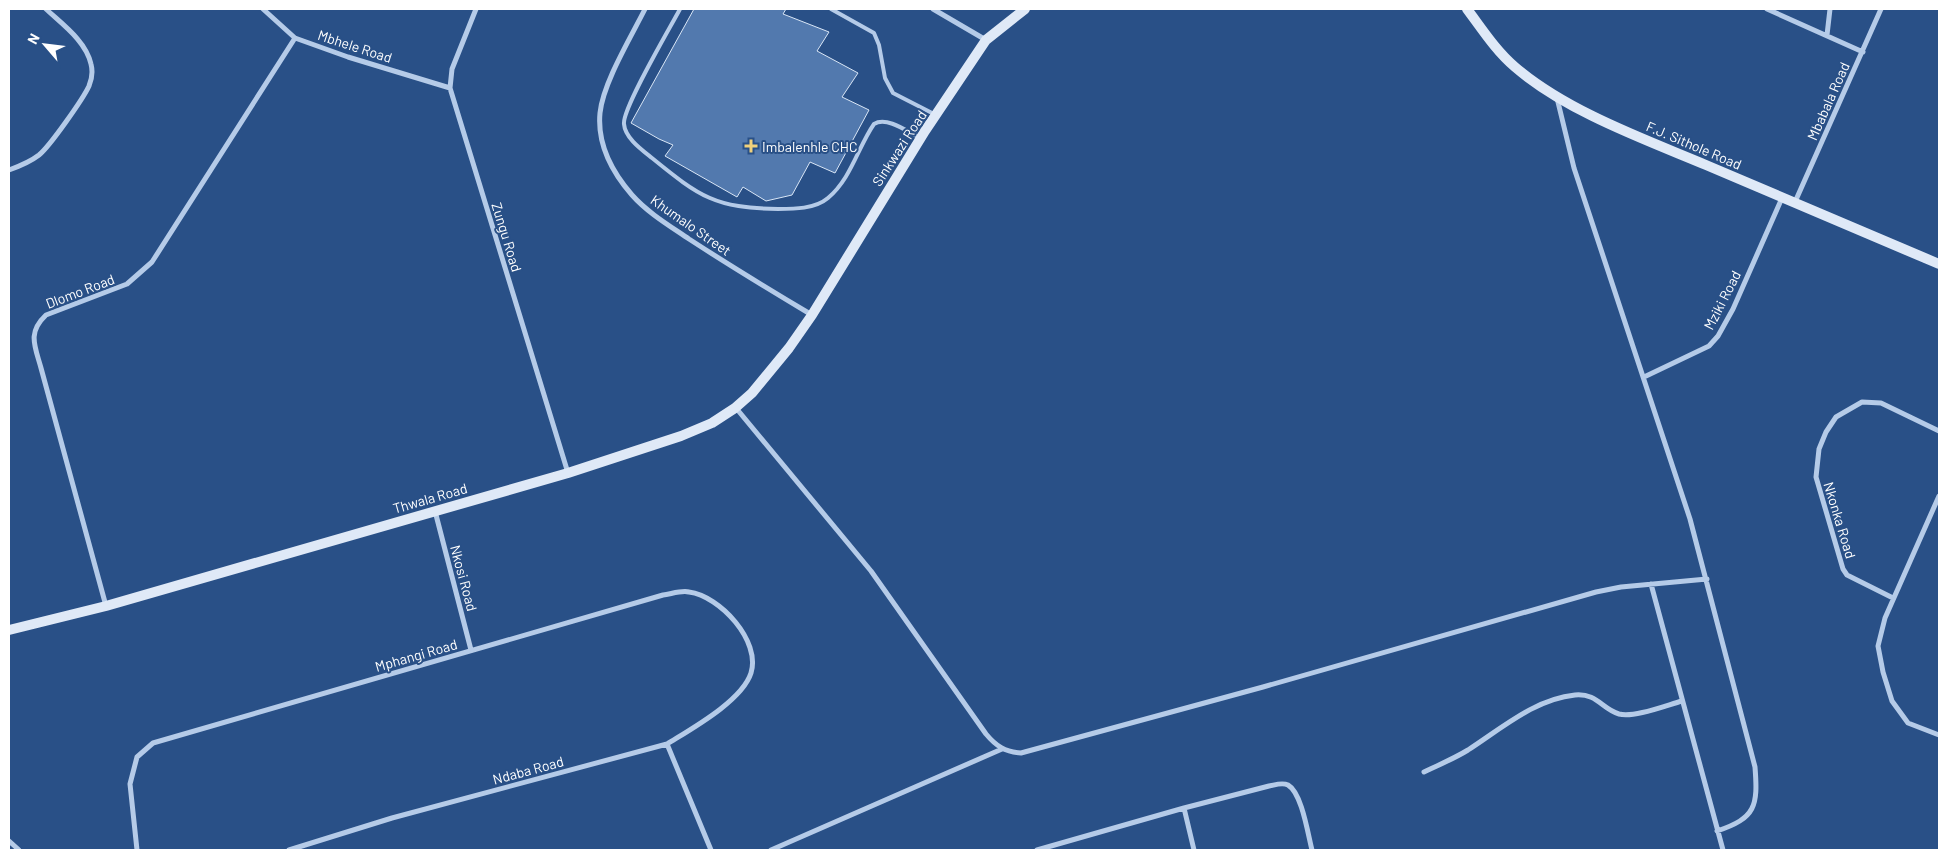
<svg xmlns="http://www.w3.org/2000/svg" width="1948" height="859" font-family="Barlow,sans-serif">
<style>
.building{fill:#5279ae;stroke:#d9e6f6}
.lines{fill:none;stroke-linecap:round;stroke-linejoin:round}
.lane{stroke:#b5cbe8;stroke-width:4}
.street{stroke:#b5cbe8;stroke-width:5}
.secondary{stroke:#dfe9f7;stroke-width:10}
.poi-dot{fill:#efd07c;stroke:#295087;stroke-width:2}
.labels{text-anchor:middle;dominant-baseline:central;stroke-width:4;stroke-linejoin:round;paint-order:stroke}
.street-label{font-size:14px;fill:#fff;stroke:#295087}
.poi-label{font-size:14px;fill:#fff;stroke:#295087;text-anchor:start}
</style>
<rect width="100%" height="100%" fill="#295087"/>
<path class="building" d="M694,9H786L783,14L829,32L817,51L858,73L842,97L869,110L835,173L810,162L792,195L766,201L743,187L737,197L665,156L673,145L659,139L631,123Z"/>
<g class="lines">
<path class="lane" d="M680,9C670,28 622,109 624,124C625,138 642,150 652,158C700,197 715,208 778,209C794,209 815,209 828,198C851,179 858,147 874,124C887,116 908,132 920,138
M831,9L874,33L879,45L885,78L893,93L934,114"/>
<path class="street" d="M263,9L295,38L348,57L450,88
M476,9L452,69L450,88L568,473
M645,9C631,37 603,83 600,113C597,145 612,172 632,195C648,213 670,226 689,239C729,265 770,290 812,315
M933,9L986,40
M1767,9L1863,52
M1827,35L1830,9
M1557,98L1574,168L1690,519L1755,767C1758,806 1756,818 1717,831
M9,170C20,166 30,162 39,155C50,146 83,99 89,86C92,79 93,72 91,64C86,41 62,24 46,9
M1795,202L1881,9
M1644,377L1709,346L1718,336L1733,309L1782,198
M736,408L871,571L986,734C996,746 1005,752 1021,753L1263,687L1596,592L1621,587L1707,579
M1939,496L1885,618L1878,646L1883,672L1892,701L1908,723L1939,735
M435,511L471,650
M1651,584L1723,850
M1893,598L1847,575L1843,569L1816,477L1819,449L1826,432L1836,417L1862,402L1881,403L1939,431
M106,606L41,368C35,346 27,333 46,315L127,284L152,262L295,38
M667,744L711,850
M1424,772C1439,765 1455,758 1468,750C1502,728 1535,699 1575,695C1597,693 1602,709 1619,714C1634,718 1667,705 1682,701
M1184,808L1269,786C1275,785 1282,782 1288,785C1302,793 1308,835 1312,850
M9,841L19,850
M137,850L130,784L137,757L153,743L663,595C671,594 682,590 689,592C720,596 761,641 751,673C742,701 691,729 667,744L392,818L289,850
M771,850L1002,749
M1037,850L1184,808L1194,850"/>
<path class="secondary" d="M1467,9C1482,29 1496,51 1515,67C1566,111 1644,139 1706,165C1784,198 1862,231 1939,264
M9,630L106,606L568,473L681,436L712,423L735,408L752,393L789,348L812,315L925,131L986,40L1025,9"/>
</g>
<path class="poi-dot" d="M748.5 138.5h5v5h5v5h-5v5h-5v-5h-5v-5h5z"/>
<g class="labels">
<g class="street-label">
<text transform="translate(355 46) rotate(18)">Mbhele Road</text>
<text transform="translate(1828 101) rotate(-66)">Mbabala Road</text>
<text transform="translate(1694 145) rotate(23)">F.J. Sithole Road</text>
<text transform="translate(899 148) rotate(-57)">Sinkwazi Road</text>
<text transform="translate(691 225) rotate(35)">Khumalo Street</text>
<text transform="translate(507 237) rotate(73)">Zungu Road</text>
<text transform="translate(80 291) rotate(-21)">Dlomo Road</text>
<text transform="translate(1722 300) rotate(-63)">Mziki Road</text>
<text transform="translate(430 498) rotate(-16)">Thwala Road</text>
<text transform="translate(1840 520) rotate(73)">Nkonka Road</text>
<text transform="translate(464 578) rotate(75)">Nkosi Road</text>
<text transform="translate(416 655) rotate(-16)">Mphangi Road</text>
<text transform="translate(528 770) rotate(-15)">Ndaba Road</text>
</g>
<g class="poi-label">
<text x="762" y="146">Imbalenhle CHC</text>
</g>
</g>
<rect width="1948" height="859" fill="none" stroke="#ffffff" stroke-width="20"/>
<g transform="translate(45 45) rotate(298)" stroke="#295087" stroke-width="4" paint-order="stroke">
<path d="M0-4L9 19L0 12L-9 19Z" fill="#ffffff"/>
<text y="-8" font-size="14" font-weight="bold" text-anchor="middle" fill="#ffffff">N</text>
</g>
</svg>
